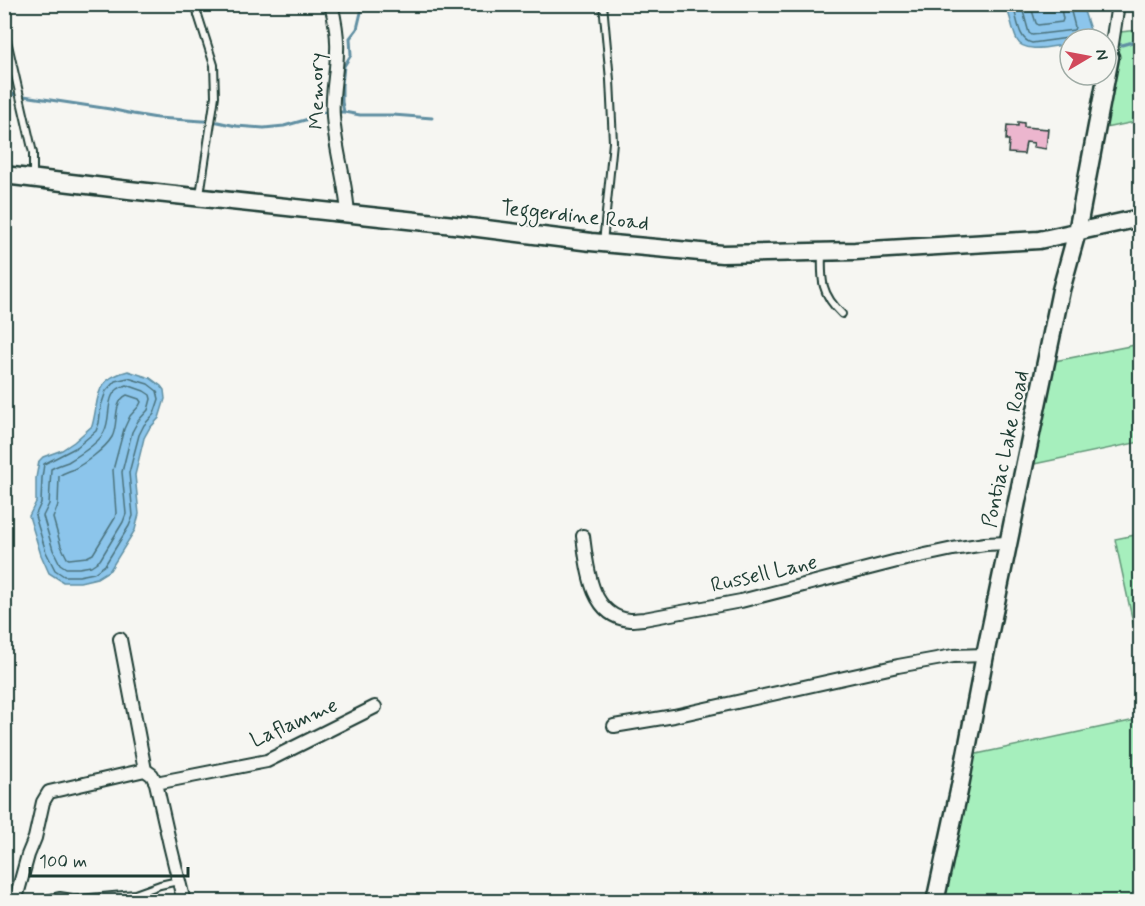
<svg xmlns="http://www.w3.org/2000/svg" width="1145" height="906" font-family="Mynerve,sans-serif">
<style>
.green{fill:#a6efbd;stroke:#629678;stroke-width:1.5}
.water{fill:#8cc5eb;stroke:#608fa2;stroke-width:1.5}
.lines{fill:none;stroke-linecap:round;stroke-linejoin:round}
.shore{stroke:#4b737d;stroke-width:1.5}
.stream{stroke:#608fa2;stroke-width:3}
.building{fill:#ecb6ce;stroke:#1f3d34;stroke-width:1.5}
.lane-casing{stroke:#1f3d34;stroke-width:10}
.street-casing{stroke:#1f3d34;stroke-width:16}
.secondary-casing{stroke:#1f3d34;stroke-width:21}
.lane{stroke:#f6f6f2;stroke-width:6}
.street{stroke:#f6f6f2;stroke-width:12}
.secondary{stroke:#f6f6f2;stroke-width:16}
.labels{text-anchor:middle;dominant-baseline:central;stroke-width:4.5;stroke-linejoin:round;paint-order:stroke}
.street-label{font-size:21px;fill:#1f3d34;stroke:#f6f6f2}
</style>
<rect width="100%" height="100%" fill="#f6f6f2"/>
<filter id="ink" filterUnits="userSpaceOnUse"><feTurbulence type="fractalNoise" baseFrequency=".0167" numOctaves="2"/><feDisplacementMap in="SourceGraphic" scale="12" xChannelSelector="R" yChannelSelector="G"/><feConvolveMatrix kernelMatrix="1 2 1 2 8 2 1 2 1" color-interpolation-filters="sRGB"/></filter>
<g filter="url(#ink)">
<path class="green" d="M1140,30V121L1105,128L1120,32Z
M1140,344V442L1034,464L1055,361Z
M1140,534V655L1115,539Z
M1140,719V901L943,902L972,755Z"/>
<path class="water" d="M1005,5H1082L1093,39H1070V44C1056,45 1024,55 1017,40C1012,31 1011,15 1005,5Z
M128,371L150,378L161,386L164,390L165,399L159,418L149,429L144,438L135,475L139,514L135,530L110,570L97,578L80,582H63L49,573L41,555L29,516L36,502V478L39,461L43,457L62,450L74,442L92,426C100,398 92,380 128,371Z"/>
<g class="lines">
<path class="shore" d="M1012,4C1018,16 1017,40 1032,43L1068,38L1072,39
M1021,4L1029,33L1032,35L1074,30L1075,27L1069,4
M1030,4L1036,23L1038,25L1062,22L1063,19L1060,4
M128,378L148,384L157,391L159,399L154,414L144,425L139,435L129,473L133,516L129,526L105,565L94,573L79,576H64L55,570L46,552L35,516L41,503L42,478L44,464L77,447L96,431L99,423L101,406L106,391L115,381Z
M127,385L144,391L150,395L151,399L148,410L138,421L132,432L122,472L126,514L123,522L100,560L91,566L79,568H66L60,564L53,550L43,516L49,504L51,469C56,466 62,464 68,462C78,456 99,443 104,432C113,416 102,391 127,385Z
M127,395L139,399L141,402L139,406L130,416L124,429L113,470L116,513L115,518L93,554L87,557L69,559L67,558L61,546L53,518L58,505L59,476C63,473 67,472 72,470C84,464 105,449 112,437C119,425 112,402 127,395Z"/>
<path class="stream" d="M1117,44L1122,45L1140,40
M4,93L110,109L133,114L157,118L218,122L236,126L264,128L284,126L305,120L314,113L329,112
M336,112H344L360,115H393L432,118
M344,112L342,102V85L344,66L351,55L350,38L357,29L363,4"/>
</g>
<path class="building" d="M1018,122L1024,123V127L1048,129L1046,149L1033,147L1034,143L1026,142L1024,154L1008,153L1009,140H1006L1007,125L1018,126Z"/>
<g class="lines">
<g class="lane-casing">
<path id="lane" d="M196,4L198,15L214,65L215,96L200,195
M603,4L610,80L613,142L603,243
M4,27L33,153V178
M822,252C821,280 821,294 842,314
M33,902L60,896L79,899L135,894L160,885L178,881"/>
</g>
<g class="street-casing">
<path id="street" d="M331,4C335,20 338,35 337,51C337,73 331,94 333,116C335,149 346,181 348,214
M1110,57L1118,4
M583,536C587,566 590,617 630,620C635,620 640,619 644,619L741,601L897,561L953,549L985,544L1009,543
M120,639L145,770
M614,726L674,716L898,666L953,656L985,655
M156,783L267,761L375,707
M15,902L28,855L35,838L43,802L49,792L145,770L152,775L156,783L170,845L184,902"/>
</g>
<g class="secondary-casing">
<path id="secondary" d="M4,175L129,190L454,225L591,242L722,254L855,251L1039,240L1140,218
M935,902L959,791L985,655L1061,290L1077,232L1110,57"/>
</g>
<use href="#lane" class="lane"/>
<use href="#street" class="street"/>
<use href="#secondary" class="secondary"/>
</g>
</g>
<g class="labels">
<g class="street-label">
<text transform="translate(317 91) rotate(-90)">Memory</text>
<text transform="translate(575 216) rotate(6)">Teggerdine Road</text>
<text transform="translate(1006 449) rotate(-78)">Pontiac Lake Road</text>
<text transform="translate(764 574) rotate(-13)">Russell Lane</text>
<text transform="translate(294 723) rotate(-24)">Laflamme</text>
</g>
</g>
<rect width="1145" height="906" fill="none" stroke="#f6f6f2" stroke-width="24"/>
<rect x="12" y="12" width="1121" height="882" fill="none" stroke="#1f3d34" stroke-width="2" filter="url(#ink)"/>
<g transform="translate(1088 57) rotate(80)"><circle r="28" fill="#f6f6f2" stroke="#a0aca6" stroke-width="1.5"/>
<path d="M0-4.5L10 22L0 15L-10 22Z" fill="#d1495b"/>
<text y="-9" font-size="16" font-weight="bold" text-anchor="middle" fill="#1f3d34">N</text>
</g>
<path d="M30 867v9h158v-9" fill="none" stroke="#1f3d34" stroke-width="3"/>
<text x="39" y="867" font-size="18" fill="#1f3d34" stroke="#f6f6f2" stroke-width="4.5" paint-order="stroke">100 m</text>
</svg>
